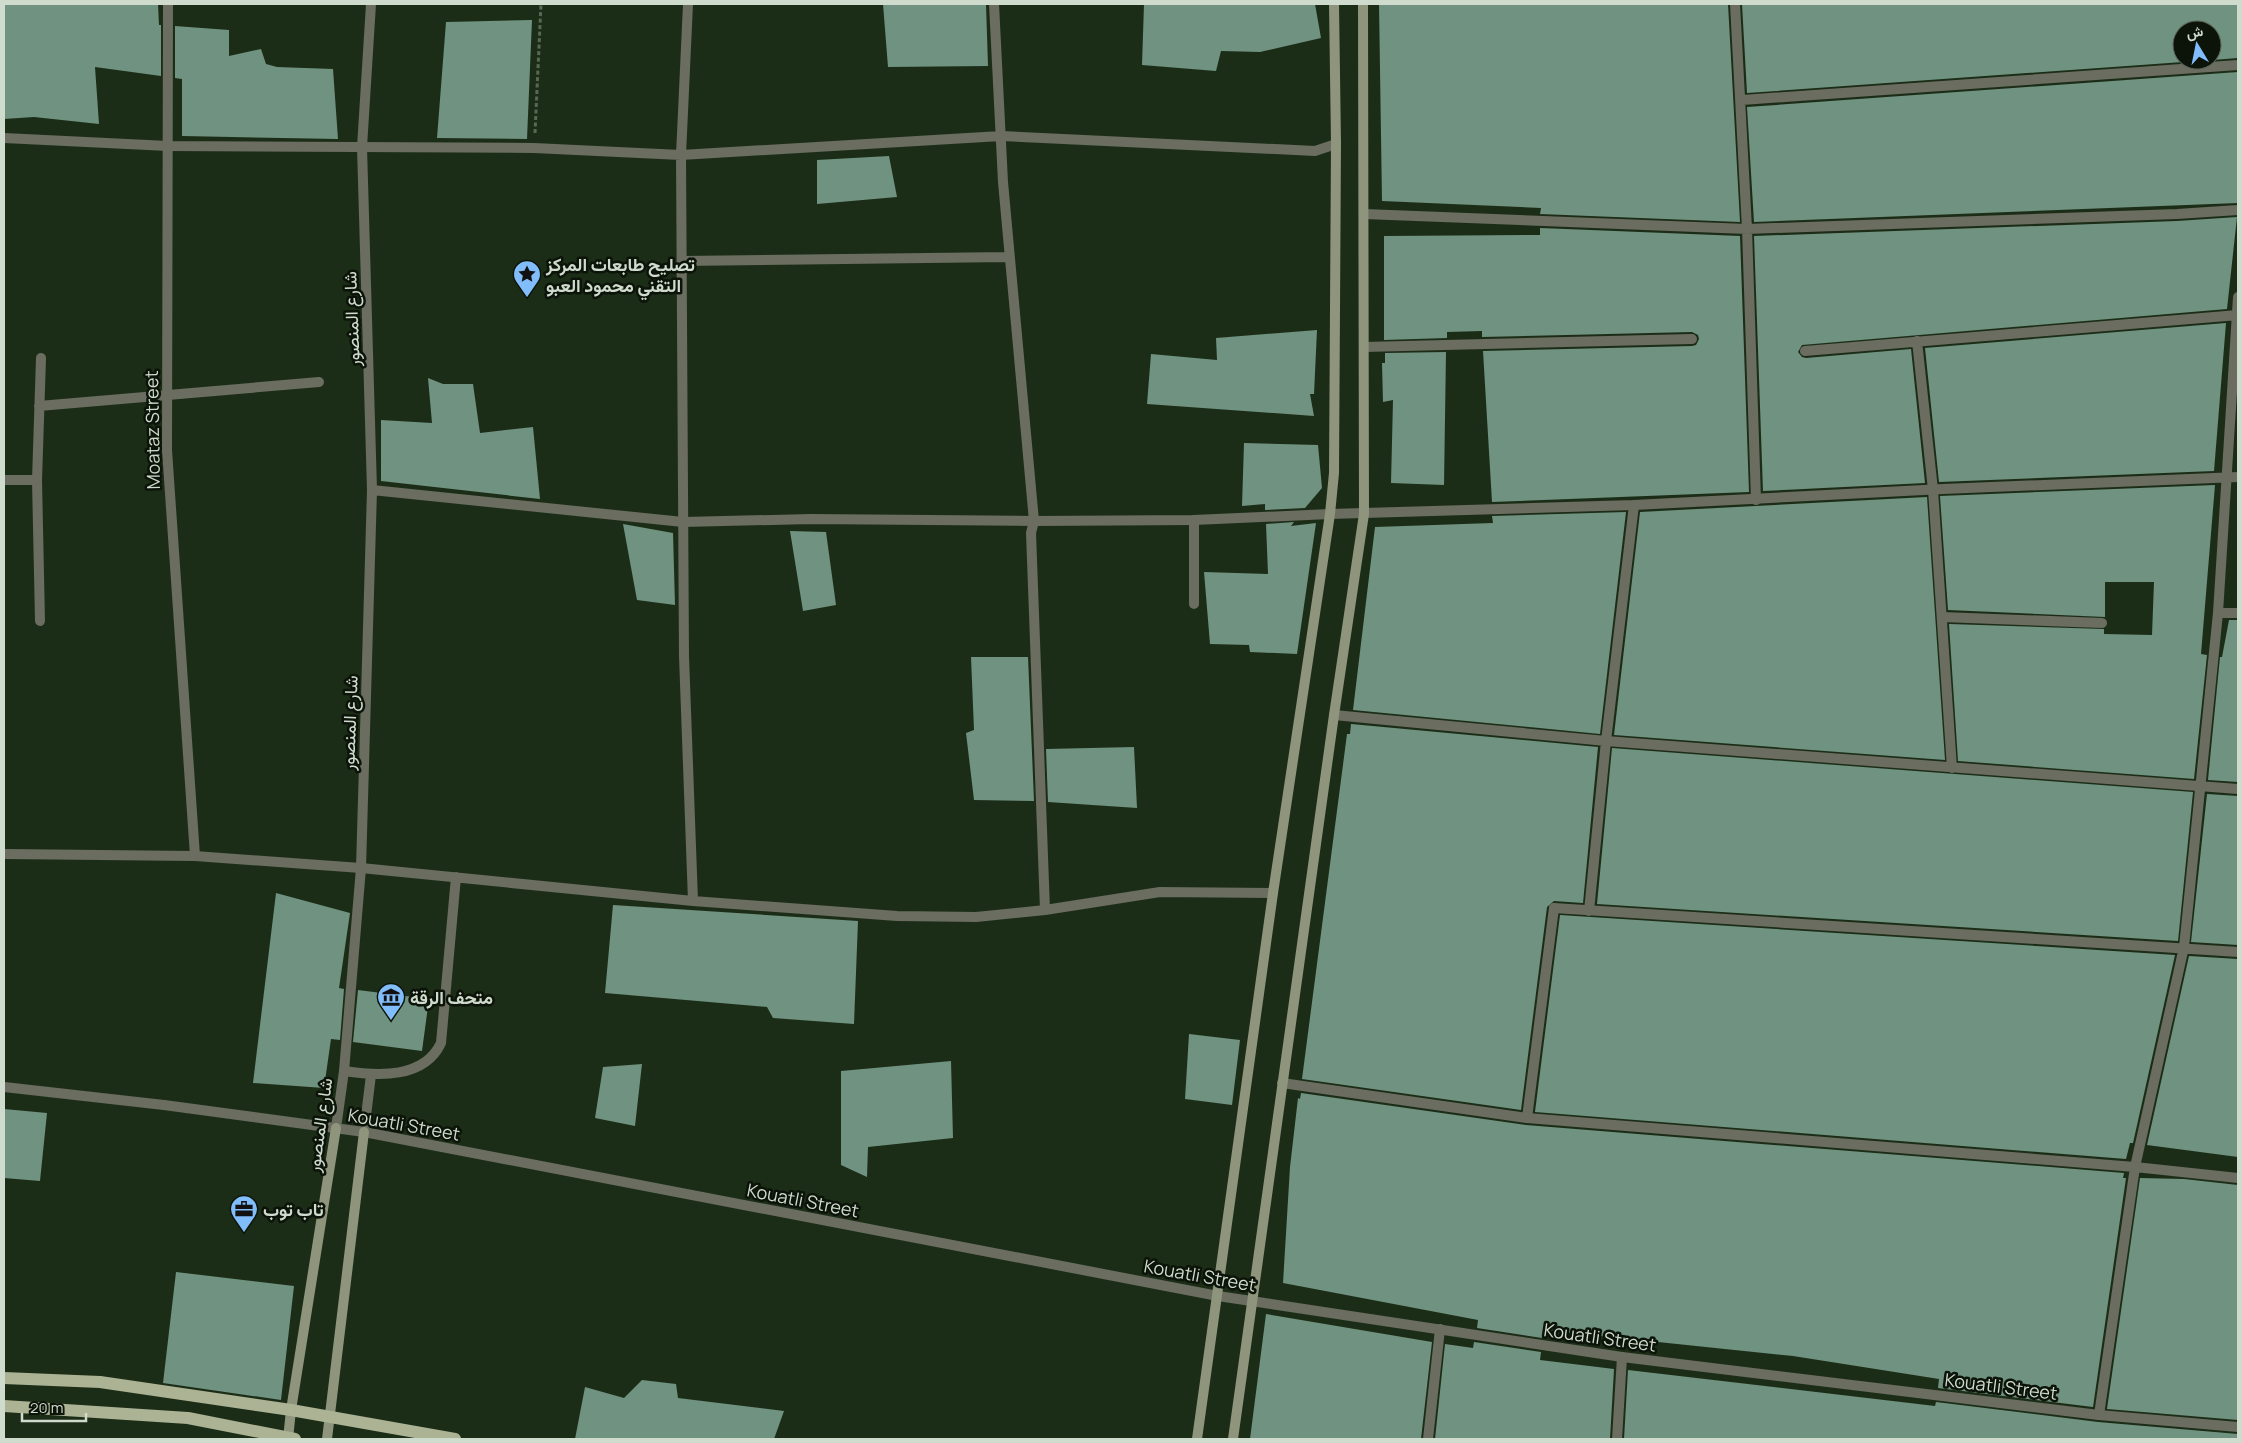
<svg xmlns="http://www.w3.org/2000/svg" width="2242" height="1443" font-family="Manrope,Vazirmatn,sans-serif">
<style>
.building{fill:#709280}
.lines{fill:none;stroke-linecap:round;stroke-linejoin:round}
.path{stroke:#596855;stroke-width:3;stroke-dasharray:4 2.5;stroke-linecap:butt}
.service{stroke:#6a6d5f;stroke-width:10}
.minor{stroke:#6a6d5f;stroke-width:10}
.tertiary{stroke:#6a6d5f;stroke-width:10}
.secondary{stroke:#8f947d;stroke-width:10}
.primary{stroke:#acb294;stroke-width:12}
.labels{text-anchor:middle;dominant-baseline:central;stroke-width:5;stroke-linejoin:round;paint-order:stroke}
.poi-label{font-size:18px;font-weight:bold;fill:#cfdbcc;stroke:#0c1309;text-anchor:start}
.street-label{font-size:18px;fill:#cfdbcc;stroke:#0c1309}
</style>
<rect width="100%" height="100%" fill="#1c2d17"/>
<path class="building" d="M4,4H158L159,25H161V76L95,67L99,124L34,117L4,119Z
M883,4H986L988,66L888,67Z
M1144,4H1315L1321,38L1260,52L1221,51L1216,71L1142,65Z
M1379,4H1728L1740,222L1540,214L1541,208L1382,201Z
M1742,4H2238V58L2212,60V30H2182V60H2211L1747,93Z
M532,20L527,139L437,138L446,22Z
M175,26L229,30V56L261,49L266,64L277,67L333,69L338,139L182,136V79L175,78Z
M2238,72V203L1754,222L1747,107Z
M889,156L897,197L817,204V160Z
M2237,217L2227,309L1802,345L1798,352L1802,357L1806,358L1911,349L1925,483L1763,491L1754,236L2177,221Z
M1540,228L1740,236L1749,492L1492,502L1483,351L1692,346L1696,345L1699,339L1698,335L1692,332L1482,337V331L1447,332V338L1384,340V236L1540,235Z
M2226,323L2214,471L1939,482L1925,348Z
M1317,330L1314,394H1310L1314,416L1147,404L1151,354L1217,360L1216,338Z
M1446,352L1444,485L1391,483L1393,400L1383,402L1382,363H1385V353Z
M428,378L443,384H473L480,433L533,427L540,499L381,481V420L432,423Z
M1244,443L1318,445L1322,488L1305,508L1265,510V504L1242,506Z
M2215,485L2201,654L2207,655L2194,779L1958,761L1949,624L2104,629V634L2152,635L2154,582H2105V617L1948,610L1940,496Z
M1927,497L1945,760L1614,735L1640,512Z
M1626,512L1600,734L1353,710L1375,527L1493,523L1492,516Z
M1294,522L1291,526L1316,523L1297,654L1250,652L1249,645L1210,644L1204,572L1268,574L1266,524Z
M623,524L673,533L675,605L637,600Z
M790,531L826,532L836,605L803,611Z
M2229,620H2238V782L2208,780L2220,657H2222Z
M971,657H1028L1034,801L974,800L966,733L974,730Z
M1351,724L1598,747L1583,903L1554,901L1547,907L1521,1110L1302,1079L1347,734H1350Z
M1134,747L1137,808L1048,802L1046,749Z
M1612,748L2193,792L2178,941L1597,904Z
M2207,794L2238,796V945L2191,942Z
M276,893L350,913L339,988L344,989L340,1040L331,1039L324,1088L253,1083Z
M613,905L858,921L854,1024L773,1018L767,1007L605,993Z
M1560,915L2175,955L2133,1143H2130L2126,1159L1535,1112Z
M2189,956L2238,959V1157L2147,1145Z
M358,990L429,999L422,1051L353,1042Z
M1189,1034L1240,1040L1232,1105L1185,1099Z
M951,1061L953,1138L868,1147L867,1177L841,1165V1071Z
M642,1064L635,1126L595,1118L603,1067Z
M1301,1093L1526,1125L2124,1173L2123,1178H2126L2093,1407L1938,1388L1939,1379L1793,1356L1543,1330L1542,1338L1477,1328L1478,1320L1283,1283L1290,1167L1298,1098L1300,1099Z
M4,1109L47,1113L40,1181L4,1178Z
M2140,1178L2184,1179L2238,1185V1420L2107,1409Z
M176,1272L294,1286L281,1400L163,1383Z
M1266,1314L1432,1342L1421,1439H1250Z
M1474,1342L1541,1352L1540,1360L1614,1369L1610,1439H1435L1445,1344L1473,1348Z
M1628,1370L1935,1406L1936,1402L2098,1422L2238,1434V1439H1624Z
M642,1380L676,1384L678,1398L784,1411L774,1439H575L585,1387L624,1398Z"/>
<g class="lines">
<path class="path" d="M535,133L541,4"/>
<path class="service" d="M1527,1118L1554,908
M1428,1439L1440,1329"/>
<path class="minor" d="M688,4L681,155L684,656L693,901
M994,4L1003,182L1034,521L1031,533L1045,910
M1735,4L1747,229L1756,500
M1742,100L2238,65
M4,138L168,146L534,148L681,155L1001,136L1315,151L1336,144
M1364,214L1747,229L2177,214L2238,210
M682,261L1009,257
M1917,341L1933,490L1952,768
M1364,347L1692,339
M1805,351L2238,315
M39,406L319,382
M4,480H37
M1194,520V604
M2218,613H2238
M1942,617L2102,623
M40,621L37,480L41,358
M1334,715L1606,741L2238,789
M4,854L195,856L361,868L693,901L897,916L976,917L1045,910L1160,892L1273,893
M1554,908L2238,952
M1589,911L1606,741L1634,505
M344,1071C378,1076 424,1079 441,1043L456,877
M1282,1083L1527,1118L2135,1167L2238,1178
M4,1087L164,1105
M364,1132L371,1075
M2099,1415L2135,1167L2184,947L2218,613L2238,297
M1617,1439L1622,1357"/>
<path class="tertiary" d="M168,4L167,450L195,856
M372,490L683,522L811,519L1034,521L1194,520L1330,514L1634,505L1943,489L2238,477
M164,1105L364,1132L1218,1296L1622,1357L2099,1415L2238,1427
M336,1128L344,1071L361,868L372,490L362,147L371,4"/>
<path class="secondary" d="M288,1439L291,1410L336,1128
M327,1439L364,1132
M1197,1439L1273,893L1330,514L1334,473L1336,144L1334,4
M1233,1439L1334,715L1364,514L1363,4"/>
<path class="primary" d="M4,1378L100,1382L291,1410L455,1439
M4,1406L188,1418L295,1439"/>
</g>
<defs>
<g id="sight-pin" transform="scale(1.4375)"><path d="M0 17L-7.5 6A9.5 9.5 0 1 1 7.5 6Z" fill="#81bdfa" stroke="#0c1309"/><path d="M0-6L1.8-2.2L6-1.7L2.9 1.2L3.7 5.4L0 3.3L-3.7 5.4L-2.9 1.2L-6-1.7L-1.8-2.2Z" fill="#111"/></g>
<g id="museum-pin" transform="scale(1.4375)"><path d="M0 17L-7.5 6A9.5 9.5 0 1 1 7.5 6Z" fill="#81bdfa" stroke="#0c1309"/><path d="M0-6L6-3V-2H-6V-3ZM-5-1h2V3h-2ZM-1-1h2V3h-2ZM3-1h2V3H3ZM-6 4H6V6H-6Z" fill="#111"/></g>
<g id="office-pin" transform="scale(1.4375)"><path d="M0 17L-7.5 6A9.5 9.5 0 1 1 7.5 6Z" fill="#81bdfa" stroke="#0c1309"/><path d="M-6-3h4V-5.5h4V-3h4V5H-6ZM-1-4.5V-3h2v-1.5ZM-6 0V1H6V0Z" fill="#111"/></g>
</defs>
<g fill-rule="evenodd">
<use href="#sight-pin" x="527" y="274"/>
<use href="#museum-pin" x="391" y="997"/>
<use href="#office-pin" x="244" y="1209"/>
</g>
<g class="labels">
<g class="poi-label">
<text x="546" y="264">تصليح طابعات المركز<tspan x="546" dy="21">التقني محمود العبو</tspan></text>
<text x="410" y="997">متحف الرقة</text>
<text x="263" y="1209">تاب توب</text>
</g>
<g class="street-label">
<text transform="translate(351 319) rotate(-92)">شارع المنصور</text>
<text transform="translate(152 430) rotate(-91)">Moataz Street</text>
<text transform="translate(349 723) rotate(-88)">شارع المنصور</text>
<text transform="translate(404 1124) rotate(10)">Kouatli Street</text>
<text transform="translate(319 1125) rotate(-82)">شارع المنصور</text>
<text transform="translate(803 1200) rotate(11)">Kouatli Street</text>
<text transform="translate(1200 1275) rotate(10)">Kouatli Street</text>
<text transform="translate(1600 1337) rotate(8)">Kouatli Street</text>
<text transform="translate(2001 1386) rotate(7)">Kouatli Street</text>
</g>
</g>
<rect width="2242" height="1443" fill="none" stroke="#cfdbcc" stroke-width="10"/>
<g transform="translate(2197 45) rotate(350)"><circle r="24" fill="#0c1309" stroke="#5a6357"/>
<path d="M0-4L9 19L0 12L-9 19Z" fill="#81bdfa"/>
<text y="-8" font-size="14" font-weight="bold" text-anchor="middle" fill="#cfdbcc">ش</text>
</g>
<path d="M22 1413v8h64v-8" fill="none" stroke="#cfdbcc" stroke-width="2.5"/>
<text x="30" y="1413" font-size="15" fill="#cfdbcc" stroke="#0c1309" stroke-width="4" paint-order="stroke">20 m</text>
</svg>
